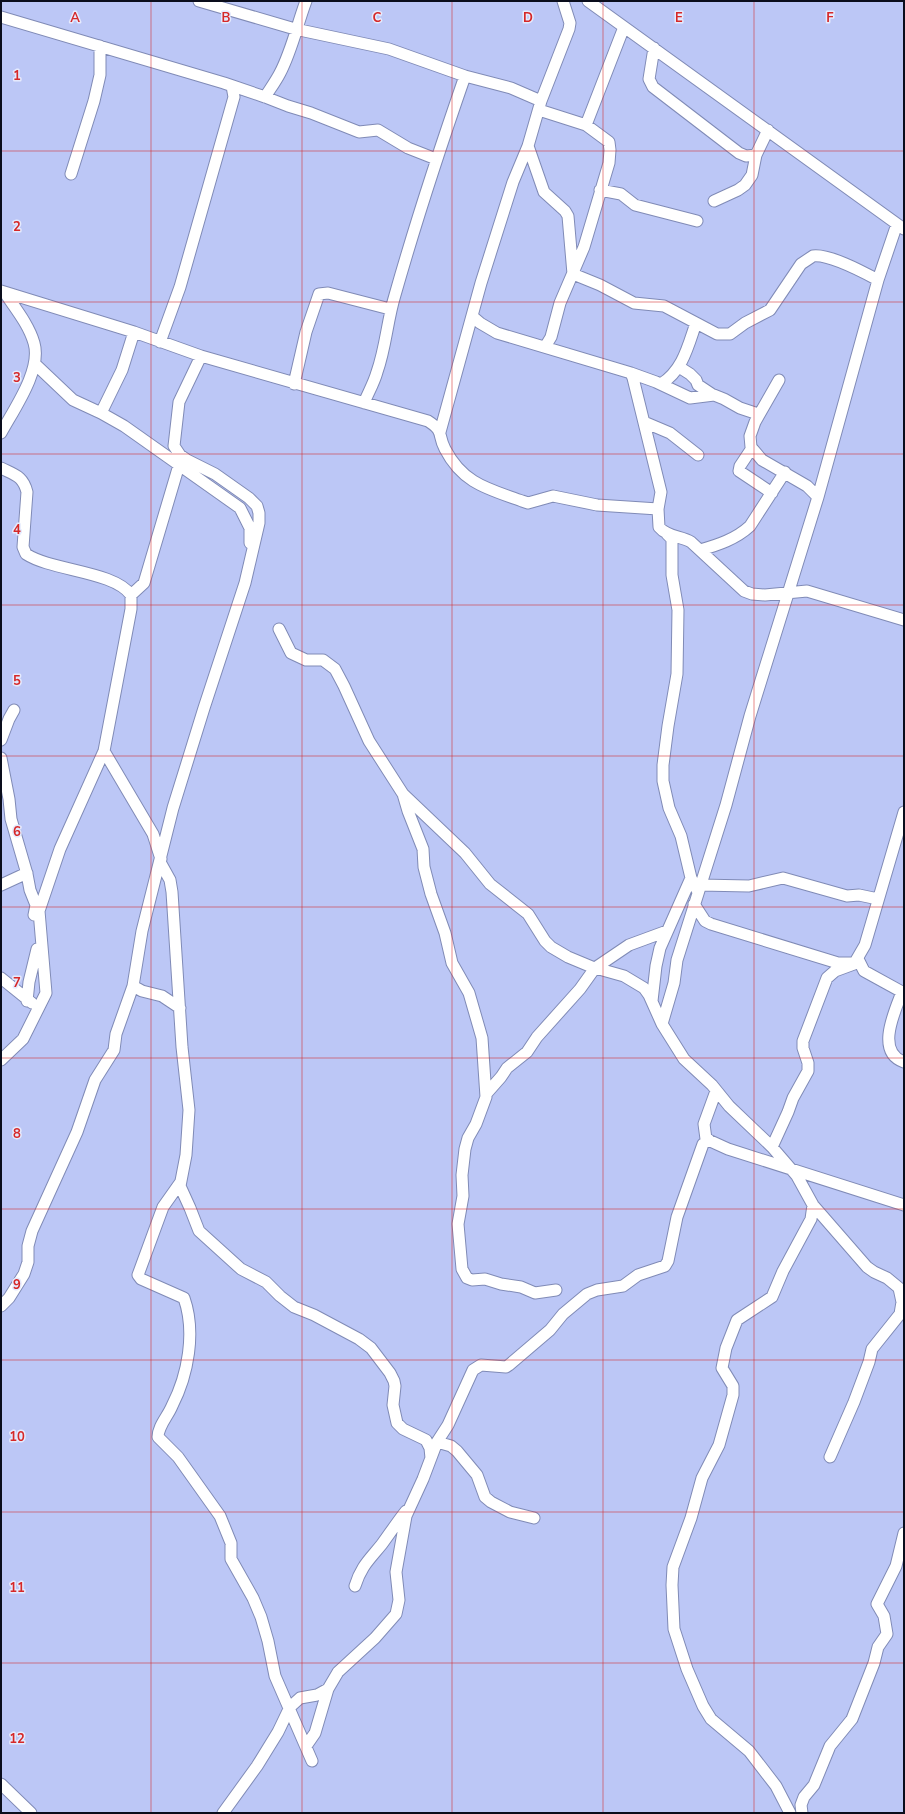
<svg xmlns="http://www.w3.org/2000/svg" width="905" height="1814" font-family="'Nunito Sans',sans-serif">
<style>
.lines{fill:none;stroke-linecap:round;stroke-linejoin:round}
.minor-casing{stroke:#808bb6;stroke-width:13}
.minor{stroke:#fff;stroke-width:11}
.grid{fill:none;stroke:#d62828;stroke-width:1;stroke-opacity:0.55}
.grid-label{font-size:13px;text-anchor:middle;font-weight:bold;fill:#d62828;stroke:#e5eafd;stroke-width:3;stroke-linejoin:round;paint-order:stroke}
</style>
<rect width="100%" height="100%" fill="#bcc7f6"/>
<g class="lines">
<g class="minor-casing">
<path id="minor" d="M199,1L295,29L389,49L465,76L511,88L541,101
M588,1L904,229
M1,17L224,83L265,97L288,106L311,113L359,132L378,130L408,148L436,159
M654,48L649,79L653,87L739,153L746,156L756,155
M265,97C270,89 276,81 280,73C292,50 297,25 306,1
M539,110L586,125L609,142L610,150L609,163L584,247L560,303L551,337L545,347
M586,125L624,27
M528,146L544,192L565,211L568,216L573,274L600,285L634,303L664,306L717,334H730L745,323L770,310L801,264L813,256C830,254 863,272 878,280
M71,174L94,101L100,75V46
M600,190L621,194L635,205L697,221
M714,201L738,190L745,185L752,175L756,155L768,130
M1,291L134,332L201,356L428,421C445,432 437,434 445,449C463,484 489,489 522,501L528,503L553,496L597,505L658,509
M473,317L480,323L497,333L631,373L633,378L661,492L658,509L659,527C667,537 681,536 691,542L744,591L752,594L765,595L807,591L904,620
M160,342L180,287L232,104L234,97L232,86
M35,364L73,400L101,413L124,426L240,508L250,528V543
M679,367L690,374L696,380L698,385L713,395
M631,373L656,382L690,398L714,395L724,399L740,408L758,414
M779,380L755,422L750,436L751,447L762,460L807,486L818,497
M294,384L306,332L319,294L328,293L390,309
M661,384C683,370 688,346 696,323
M364,403C368,393 374,383 377,372C386,347 387,321 395,295C416,221 440,148 465,76
M101,413L122,370L134,332
M644,422L670,433L698,455
M440,432L481,283L513,182L528,146L541,101L569,29L570,23L563,1
M1,433C14,409 42,370 34,343C29,325 15,308 5,293
M752,448L740,466L739,471L772,493
M1,468C15,475 23,476 27,492L23,547L26,554C52,571 114,571 131,595V609L104,751L153,834L161,859
M667,534L672,539V575L678,610L677,674L668,726L663,765V781L669,808L681,836L691,878L698,892
M700,550C718,545 736,539 750,526L785,472
M131,595L144,583L179,465
M279,629L291,653L306,660H323L335,669L344,686L369,741L403,794L465,853L490,884L528,914L545,941L551,947L568,957L592,967L624,976L644,988L649,995L662,1024L684,1059L712,1085L729,1106L772,1147L797,1176L813,1205L867,1267L874,1272L887,1278L904,1292
M1,740L9,719L14,710
M1,758L9,799L11,819L27,874L30,890L36,905L34,915
M403,794L408,811L423,849L424,867L431,894L445,933L452,963L469,993L482,1038L486,1097L476,1124L468,1138L465,1149L462,1175L463,1196L458,1224L462,1269L467,1278L472,1280L485,1279L501,1284L521,1287L535,1293L556,1290
M160,862L170,880L172,892L182,1047L189,1110L186,1155L180,1186L190,1208L199,1231L241,1269L266,1282L280,1296L294,1307L314,1315L359,1339L371,1348L390,1373L394,1381L395,1386L393,1405L397,1423L403,1429L426,1440L430,1448L431,1458
M1,885L27,873
M700,885L749,886L783,878L847,896L859,895L878,899
M694,904L705,921L711,924L838,963H852
M858,959L864,971L904,993
M1,978L32,1003
M133,986L142,991L162,996L180,1008
M902,992C895,1011 875,1052 904,1062
M27,1001L29,982L37,949
M652,1001L656,966L660,948L691,878
M662,1024L674,983L677,960L726,805L750,716L818,497L878,280L897,224
M1,1060L23,1039L46,993L39,911L60,849L104,751
M716,1091L704,1124L706,1139L728,1149L904,1205
M486,1094L501,1077L507,1068L527,1052L537,1037L580,989L595,968L629,945L667,931
M772,1147L788,1112L793,1098L808,1071V1063L803,1048V1041L827,978L835,971L854,964L865,945L904,812
M180,1183L163,1207L138,1275L141,1279L184,1298C196,1332 188,1375 172,1406C168,1416 158,1426 158,1437L178,1457L220,1516L231,1543V1559L253,1598L261,1617L268,1641L275,1676L312,1761
M1,1306L9,1298L24,1274L28,1262V1246L32,1231L77,1132L95,1080L114,1050L116,1034L133,986L142,931L173,808L204,708L245,583L259,523V513L257,506L249,498L215,474L187,460L180,455L174,446L179,402L201,356
M437,1442L451,1446L457,1451L477,1475L485,1497L491,1502L510,1512L534,1518
M830,1457L854,1402L869,1362L872,1349L900,1314L902,1302L899,1288
M355,1586C361,1566 370,1559 382,1544C390,1533 398,1521 406,1511
M306,1746L315,1733L328,1689L338,1672L375,1638L396,1614L399,1600L396,1572L406,1516L423,1479L437,1442L448,1425L473,1370L481,1365L506,1367L509,1365L550,1330L563,1314L587,1294L597,1290L623,1286L638,1275L665,1266L668,1261L677,1217L703,1144L709,1140
M1,1784L31,1813
M223,1813L257,1766L278,1732L290,1707L300,1698L317,1695L328,1689
M790,1813L776,1786L749,1751L711,1719L703,1706L687,1669L674,1629L672,1585L673,1567L691,1518L702,1478L719,1445L733,1395V1386L722,1368L726,1348L737,1320L772,1297L783,1271L811,1219L813,1205
M802,1813L801,1805L804,1797L814,1785L830,1746L852,1719L874,1663L878,1647L887,1634L884,1616L877,1604L896,1566L904,1533"/>
</g>
<use href="#minor" class="minor"/>
</g>
<path class="grid" d="M151,1V1813M302,1V1813M452,1V1813M603,1V1813M754,1V1813M1,151H904M1,302H904M1,454H904M1,605H904M1,756H904M1,907H904M1,1058H904M1,1209H904M1,1360H904M1,1512H904M1,1663H904"/>
<g class="grid-label">
<text x="75" y="22">A</text>
<text x="226" y="22">B</text>
<text x="377" y="22">C</text>
<text x="528" y="22">D</text>
<text x="679" y="22">E</text>
<text x="830" y="22">F</text>
<text x="17" y="80">1</text>
<text x="17" y="231">2</text>
<text x="17" y="382">3</text>
<text x="17" y="534">4</text>
<text x="17" y="685">5</text>
<text x="17" y="836">6</text>
<text x="17" y="987">7</text>
<text x="17" y="1138">8</text>
<text x="17" y="1289">9</text>
<text x="17" y="1441">10</text>
<text x="17" y="1592">11</text>
<text x="17" y="1743">12</text>
</g>
<rect width="905" height="1814" fill="none" stroke="#0a0d1c" stroke-width="4"/>
</svg>
